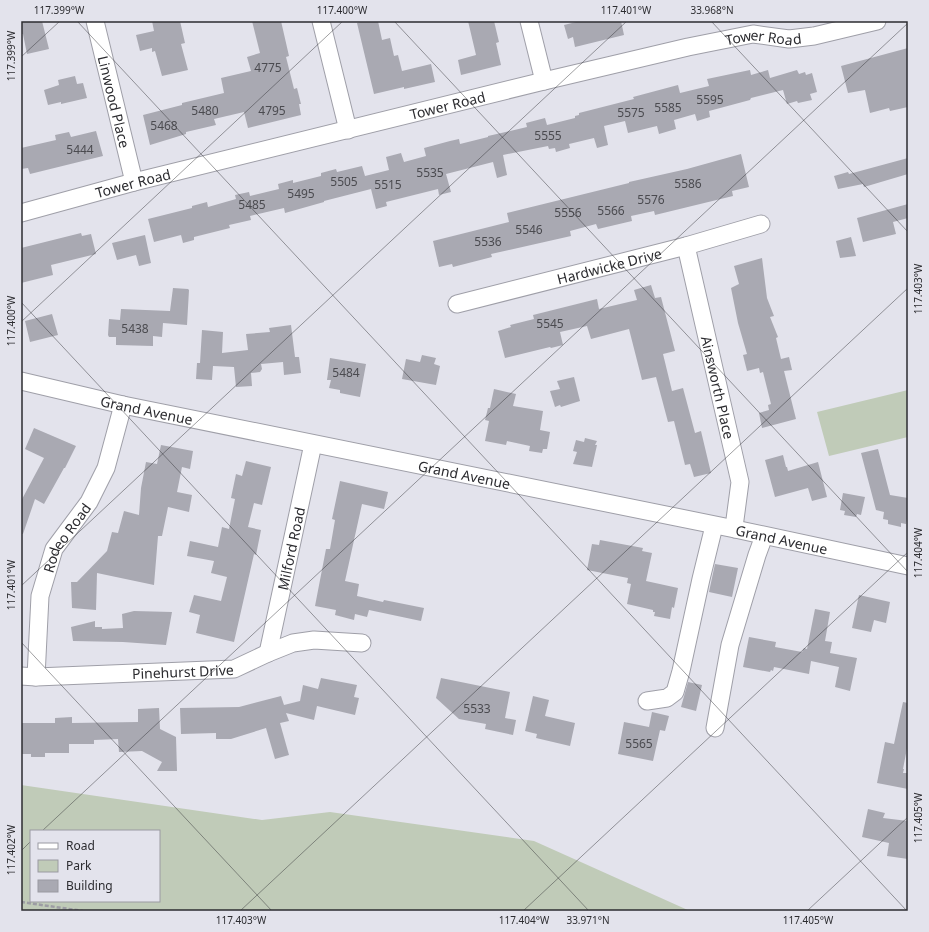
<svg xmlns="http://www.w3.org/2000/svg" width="929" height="932" font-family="'Noto Sans',sans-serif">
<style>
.green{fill:#c0cbb8;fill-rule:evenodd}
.building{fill:#a9a9b2}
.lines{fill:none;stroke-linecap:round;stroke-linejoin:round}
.minor-casing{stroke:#9f9fa8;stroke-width:19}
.path{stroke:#9c9ca3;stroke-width:2.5;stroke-dasharray:4 2;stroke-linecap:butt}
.minor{stroke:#fff;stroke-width:17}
.ticks{fill:none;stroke:#2c2c30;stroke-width:1;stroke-opacity:0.45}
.labels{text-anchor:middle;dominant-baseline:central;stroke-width:3;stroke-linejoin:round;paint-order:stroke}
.number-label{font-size:12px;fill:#4b4b50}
.street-label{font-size:14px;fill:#2c2c30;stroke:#e3e3ec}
.neatline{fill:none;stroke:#2c2c30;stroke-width:1.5}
.ticks-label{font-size:10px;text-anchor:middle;fill:#2c2c30}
</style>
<rect width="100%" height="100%" fill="#e3e3ec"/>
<path class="green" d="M908,390V437L829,456L817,412Z
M21,785L262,820L330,812L534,841L690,911H21ZM31,831H159V901H31Z"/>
<path class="building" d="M21,21H42L49,49L27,54L23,34H21Z
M152,21H180L185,43L181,44L188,70L162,76L155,51L152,52V48L140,51L136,35L154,31Z
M252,21H281L289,56L286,57L294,89L297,88L301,104H299L301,115L248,128L244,112L214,119L216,125L186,132V134L150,145L143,115L182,105V103L224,93L221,78L251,71L247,57L260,53Z
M364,21H378L382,40L390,38L394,56L398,55L402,71L431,64L435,82L404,89V87L374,94L357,23Z
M468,21H494L499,42L496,43L501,65L461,75L458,60L476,55Z
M580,21H621L624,35L575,47L573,37L568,39L564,25Z
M908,48V107L890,111L889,108L870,113L865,90L848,93L841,66Z
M750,70L751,75L768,70L770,78L797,70L799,74L805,72L806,75L812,73L817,92L810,94L812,100L798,103L797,101L787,104L783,90L751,98L750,100L709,111L710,117L697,121L695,114L674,120L676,129L659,134L657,126L628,133L625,121L604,126L608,145L597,148L594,138L569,144L570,148L556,152L555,148L549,149L548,146L503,155L507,175L497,178L493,162L446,174L451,192L439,195L438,189L386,202L387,206L376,209L371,189L324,201V202L285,213L284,208L250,216L251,220L229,225L230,228L194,237V240L183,243L181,235L154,242L148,219L192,208V206L207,202L208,207L236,199L235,195L249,192L250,196L279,189L278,184L293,180V183L321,176V173L336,169L337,172L362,166L365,176L389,170L386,157L401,153L404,162L426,156L424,148L450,141L459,139L460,144L488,137V136L527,127L526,123L545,118L547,125L575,118V116L579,115V113L634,99L633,97L678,85L680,93L709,86L707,79Z
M75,76L77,84L83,83L87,98L61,104V102L48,105L44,90L59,85L58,80Z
M96,131L103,156L30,174L28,168L21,169V148L56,140L55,135L69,132L71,137Z
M741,154L749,187L732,191L733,196L655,215L654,211L631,216L632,221L598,229L596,224L570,231L571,236L491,254L492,257L453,267L452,264L439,267L433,241L509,222L507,213L629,183V182L687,169Z
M908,158V174L864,187L863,184L838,189L834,176L848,172L849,174Z
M908,204V218L893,222L896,234L863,242L857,218Z
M81,233L82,236L91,234L96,254L51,265L53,275L21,283V248Z
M145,235L151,263L139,266L136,255L117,260L112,243Z
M851,237L856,256L840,258L836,241Z
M762,258L767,298L774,316L770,317L778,337L776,338L781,359L789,357L792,370L784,371L796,419L762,428L759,413L769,410L768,405L771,404L763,372L760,373L759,368L747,371L743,355L747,354L738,323L731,288L739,284L734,266Z
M651,285L655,298L661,297L675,351L663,354L672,391L683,388L695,433L701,431L711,473L694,477L690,464L685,465L674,421L668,422L656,377L642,380L629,329L591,339L587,326L560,332L563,345L551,348L550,347L505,358L498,331L511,327L510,325L534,319L533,315L597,299L599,309L637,300L634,290Z
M173,288L188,289L189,290L187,325L163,323L162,337L153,336V346L116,345V337H109L108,335L109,319L120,320L121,309L170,311Z
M52,314L58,335L30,342L25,321Z
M291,325L295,357H299L301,373L284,375L283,362L261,364L262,369L260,372L251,373L252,386L236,387L234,367L213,366L212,380L196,379L197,363H200L202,330L223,332L222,353L248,350L246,334L270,332L269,328Z
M422,355L436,358L434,364L440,366L436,385L402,379L406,359L420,362Z
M330,358L366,364L360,397L340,393V390L329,388L331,380H327Z
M574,377L580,401L561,407L560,405L555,407L550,391L560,389L557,381Z
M494,389L516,394L513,406L543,411L540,430L550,432L547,449H543L542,453L529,451L530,446L507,441L506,445L485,441L489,421L485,420L488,408H490Z
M34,428L76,446L65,468H64L44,504L35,499L23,534H21V501L44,458L25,449Z
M585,438L597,441L595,445H597L592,467L573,464L577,452L573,451L576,440L584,442Z
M161,445L193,451L190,469L182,467L177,492L192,495L189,512L168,507L162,536H158L154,585L97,573L96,610L72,608L71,582H77L107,551L112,532L118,533L124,511L139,515L141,488L146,462L157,464Z
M878,449L890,495L908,498V514L906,524L901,523V527L888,524V520L883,519L884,512L876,510L861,453Z
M783,455L786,467H787L788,471L818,462L827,497L812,501L808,488L775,497L765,460Z
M246,461L271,467L262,505L254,503L248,527L261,530L256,555L254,554L234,642L196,633L200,615L189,612L194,595L221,601L227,577L211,573L214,561L187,556L190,541L218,547L222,527L229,529L235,499L231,498L236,474L242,476Z
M340,481L388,492L384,509L362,504L345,581L359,584L357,596L383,602L384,600L424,608L421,621L369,610L367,617L355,614L354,620L335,615L336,610L315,606L326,549H330L335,520L332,519Z
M843,493L865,497L861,515L857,514L856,517L844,515L845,511L840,510Z
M600,540L643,548L642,551L652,553L646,581L678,588L674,608L672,607L670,619L654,616L655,612H653V610L627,604L631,584L627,583L628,578L587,570L592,544L599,545Z
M715,564L738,568L732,597L709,592Z
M859,595L890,602L886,623L874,620L871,632L852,628Z
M815,609L830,612L825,641L832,642L830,653L857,658L850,691L835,687L839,667L811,661L809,674L774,667L773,671L771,670L770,672L743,667L749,637L776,642L775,647L802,652L804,648L807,649Z
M134,611L172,612L166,645L123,642L73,641L71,627L95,621V627H102V629L123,628L122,614Z
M321,678L357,685L354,697L359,698L355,715L317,706L314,720L286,713L289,721L280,723L289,755L275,759L266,728L231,739H216V733L181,734L180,708L239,707L281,696L284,705L300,701L303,685L318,689Z
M441,678L510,692L505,718L516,720L513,735L485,729L486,724L459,719L436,698Z
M688,682L702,685L696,711L681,707Z
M533,696L549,700L545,716L575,723L570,746L536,738L537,734L525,731Z
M903,702L908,703V743L903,769H904L903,773H908V789L877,783L885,742L894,744Z
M159,708L160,729L176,737L177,771H157L162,762L142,751L119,752L118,739L94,740V744H69V753H45V757H31V754H21V723H55V718L72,717V723L138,722V709Z
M652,712L669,716L665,731L660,730L653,761L618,754L624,722L649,727Z
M868,809L885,813L883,818L908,821V859L887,856L889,843L862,837Z"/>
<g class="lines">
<g class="minor-casing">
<g id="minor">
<path id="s1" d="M95,21L134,182"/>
<path d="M321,21L348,130"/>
<path d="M529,21L544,81"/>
<path id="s2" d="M21,213L134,182L544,81L688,47L753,34L789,39L814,36L877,21"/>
<path id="s3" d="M686,246L740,482L734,527L735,529"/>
<path id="s4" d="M457,304L686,246L761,224"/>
<path id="s5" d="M21,381L123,405L735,529L908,566"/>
<path id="s6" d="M268,653L313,444"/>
<path id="s7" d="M21,676L36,677L234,669L268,653L293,643L314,640L362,643"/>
<path id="s8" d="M36,677L40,596L54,549L89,502L106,468L123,405"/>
<path d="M647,701L667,698L675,692L681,671L701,579L714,526"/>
<path d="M715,728L730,645L757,555L764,536"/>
</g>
</g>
<path class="path" d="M21,902L83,911"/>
<use href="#minor" class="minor"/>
</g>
<path class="ticks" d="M77,21L907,911M394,21L908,572M711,21L908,232M21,57L60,21M21,302L589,911M21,322L343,21M21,586L627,21M21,642L272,911M42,831L908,23M21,851L31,841M240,911L908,288M523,911L908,552M807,911L908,817"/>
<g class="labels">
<g class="number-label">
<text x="268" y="67">4775</text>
<text x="710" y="99">5595</text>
<text x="668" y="107">5585</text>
<text x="205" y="110">5480</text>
<text x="272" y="110">4795</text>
<text x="631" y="112">5575</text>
<text x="164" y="125">5468</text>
<text x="548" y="135">5555</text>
<text x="80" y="149">5444</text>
<text x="430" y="172">5535</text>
<text x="344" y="181">5505</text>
<text x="688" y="183">5586</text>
<text x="388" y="184">5515</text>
<text x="301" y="193">5495</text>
<text x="651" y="199">5576</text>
<text x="252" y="204">5485</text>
<text x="611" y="210">5566</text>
<text x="568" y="212">5556</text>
<text x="529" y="229">5546</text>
<text x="488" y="241">5536</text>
<text x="550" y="323">5545</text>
<text x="135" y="328">5438</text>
<text x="346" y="372">5484</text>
<text x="477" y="708">5533</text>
<text x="639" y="743">5565</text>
</g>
<g class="street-label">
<text stroke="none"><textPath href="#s2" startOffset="764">Tower Road</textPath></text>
<text stroke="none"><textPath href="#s1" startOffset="83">Linwood Place</textPath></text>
<text stroke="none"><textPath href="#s2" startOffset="440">Tower Road</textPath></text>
<text stroke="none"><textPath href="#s2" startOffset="116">Tower Road</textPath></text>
<text stroke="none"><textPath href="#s4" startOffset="157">Hardwicke Drive</textPath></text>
<text stroke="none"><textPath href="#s3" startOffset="145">Ainsworth Place</textPath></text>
<text stroke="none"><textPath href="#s5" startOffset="129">Grand Avenue</textPath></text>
<text stroke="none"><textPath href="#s5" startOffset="453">Grand Avenue</textPath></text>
<text stroke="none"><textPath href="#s8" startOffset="146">Rodeo Road</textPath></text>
<text stroke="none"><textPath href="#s5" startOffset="777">Grand Avenue</textPath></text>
<text stroke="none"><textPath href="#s6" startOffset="107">Milford Road</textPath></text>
<text stroke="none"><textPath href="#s7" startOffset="162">Pinehurst Drive</textPath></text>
</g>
</g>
<rect width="929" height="932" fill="none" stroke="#e3e3ec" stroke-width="44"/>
<rect x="30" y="830" width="130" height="72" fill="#e3e3ec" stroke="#9a9aa1"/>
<rect x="38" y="843" width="20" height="6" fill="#ffffff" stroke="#9a9aa1"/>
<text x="66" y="850" font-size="12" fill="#2c2c30">Road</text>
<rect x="38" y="860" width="20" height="12" fill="#c0cbb8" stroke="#9a9aa1"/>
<text x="66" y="870" font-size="12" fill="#2c2c30">Park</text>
<rect x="38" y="880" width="20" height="12" fill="#a9a9b2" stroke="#9a9aa1"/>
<text x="66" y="890" font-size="12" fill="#2c2c30">Building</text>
<rect x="22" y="22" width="885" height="888" class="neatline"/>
<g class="ticks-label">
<text x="59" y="14">117.399°W</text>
<text x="342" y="14">117.400°W</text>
<text x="626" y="14">117.401°W</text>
<text x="712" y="14">33.968°N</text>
<text transform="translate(11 56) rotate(-90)" y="4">117.399°W</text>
<text transform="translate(918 289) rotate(-90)" y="4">117.403°W</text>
<text transform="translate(11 321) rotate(-90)" y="4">117.400°W</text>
<text transform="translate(918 553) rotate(-90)" y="4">117.404°W</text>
<text transform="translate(11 585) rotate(-90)" y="4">117.401°W</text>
<text transform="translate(918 818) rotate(-90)" y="4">117.405°W</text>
<text transform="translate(11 850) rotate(-90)" y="4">117.402°W</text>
<text x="241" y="924">117.403°W</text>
<text x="524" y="924">117.404°W</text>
<text x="588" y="924">33.971°N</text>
<text x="808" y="924">117.405°W</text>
</g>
</svg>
